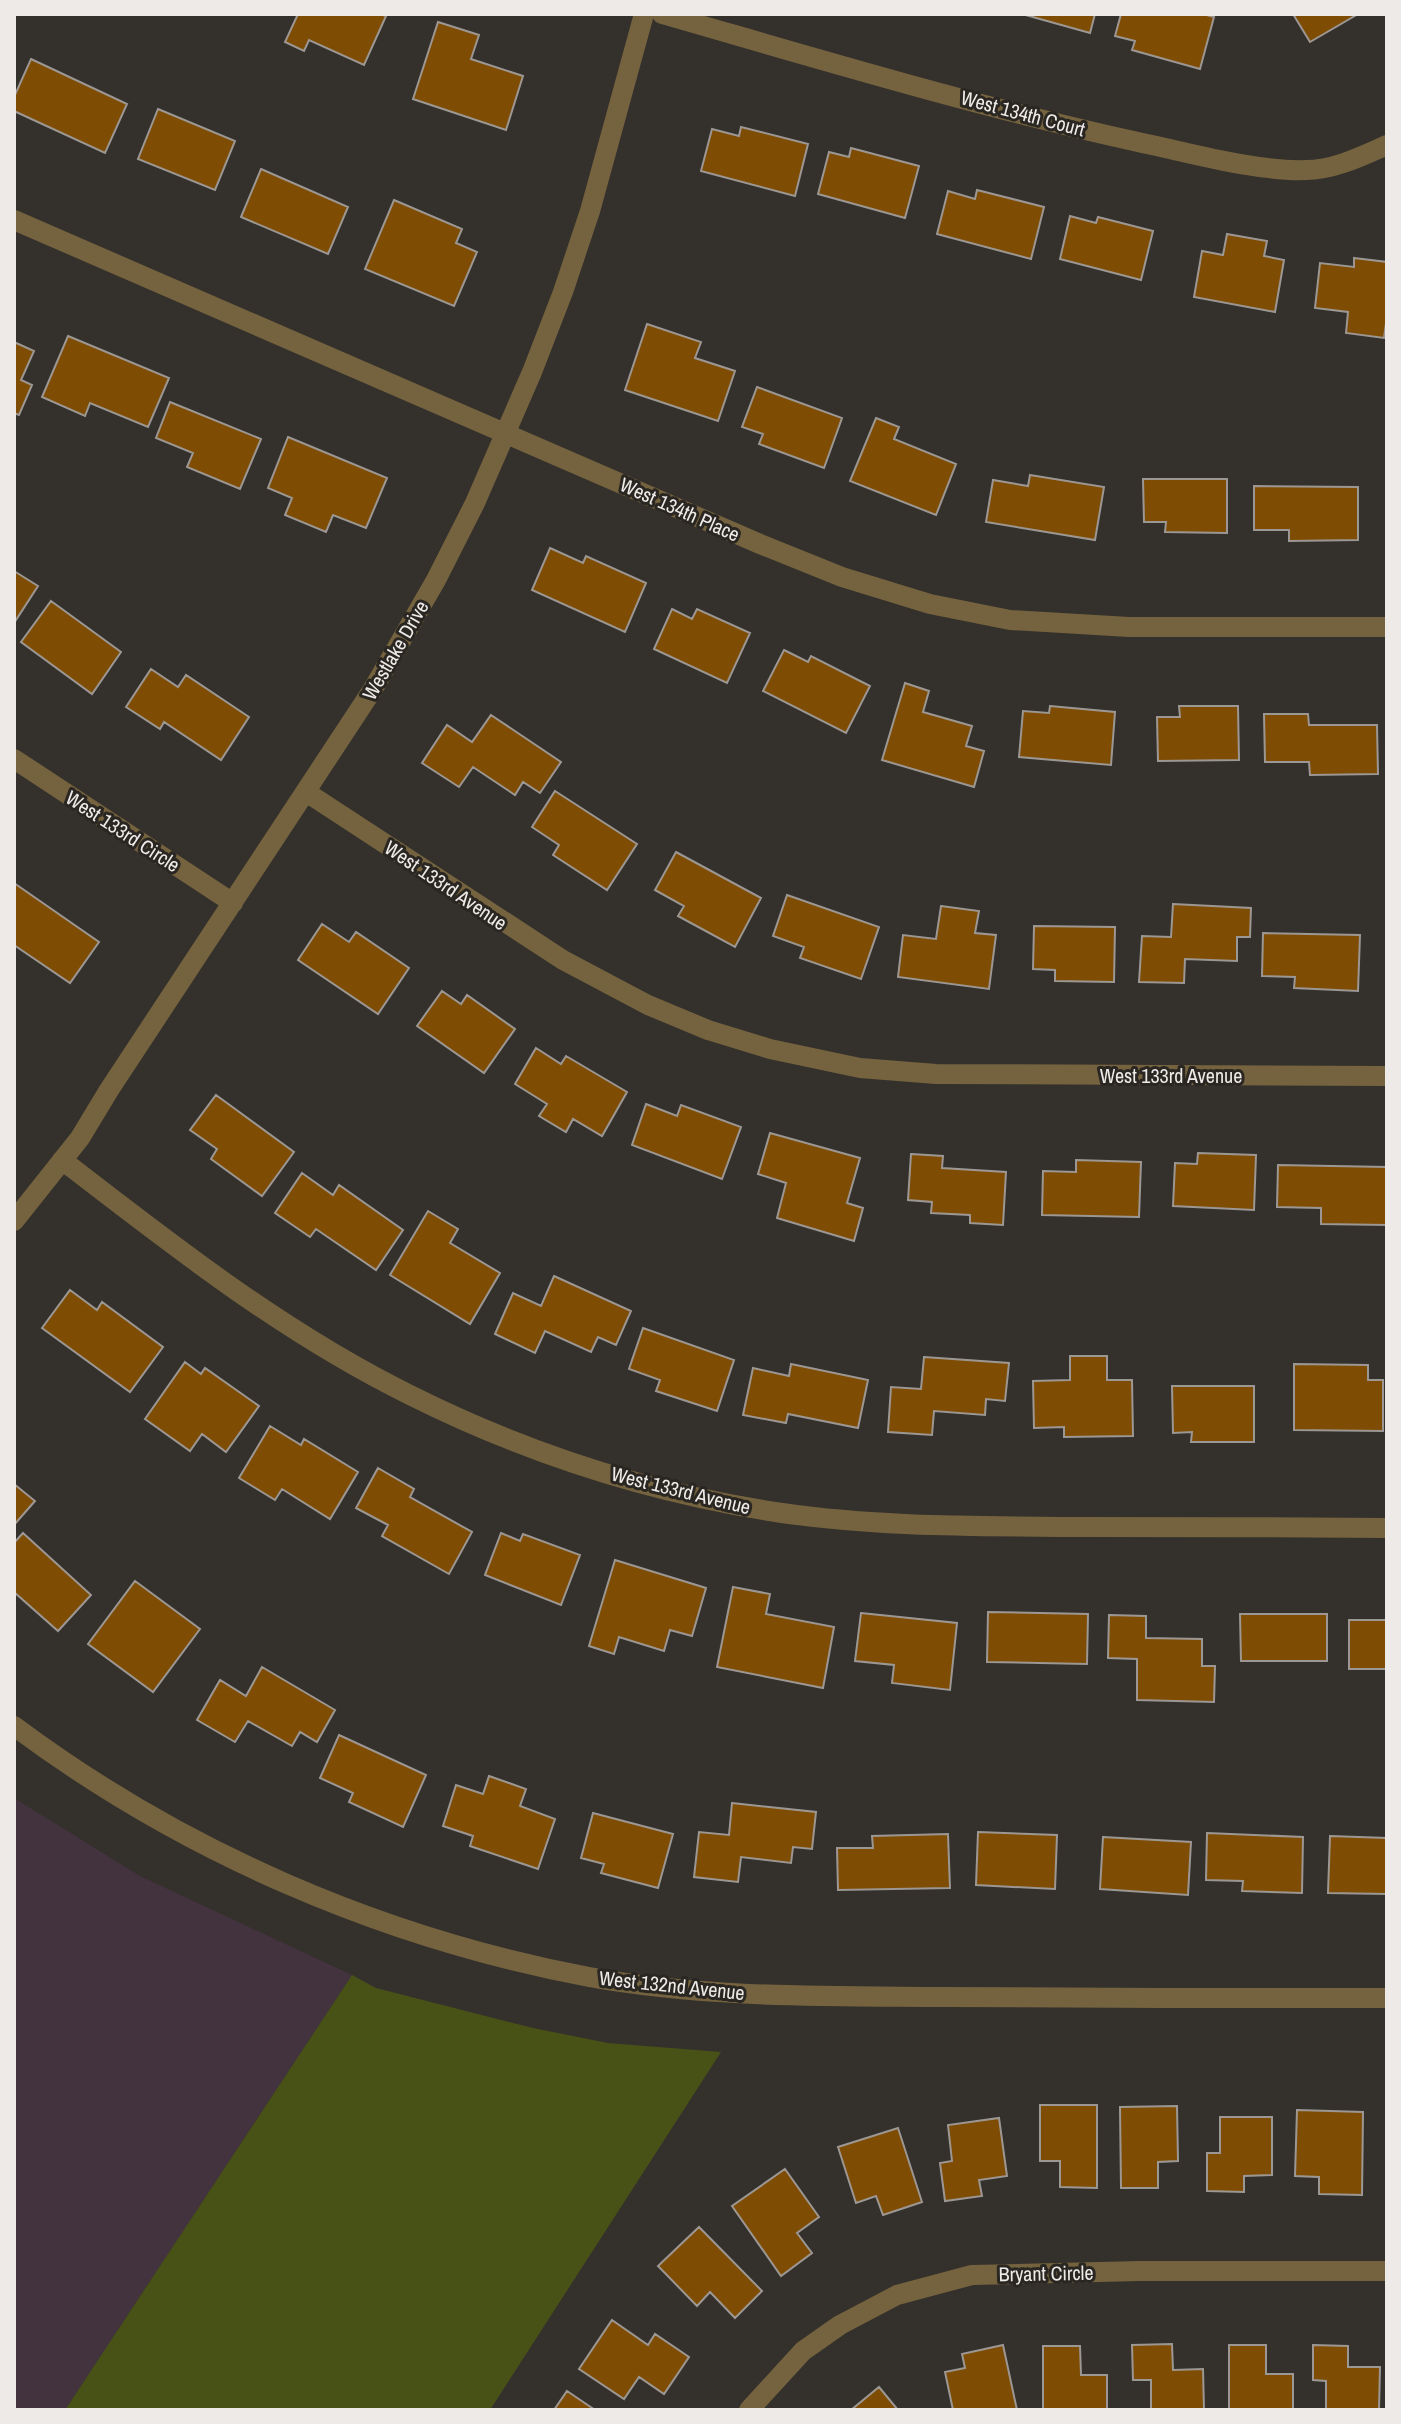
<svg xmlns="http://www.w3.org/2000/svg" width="1401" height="2424" font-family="'Archivo Narrow',sans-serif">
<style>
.education{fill:#43333e}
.green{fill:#485217}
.building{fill:#7f4c03;stroke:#9c9792;stroke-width:2}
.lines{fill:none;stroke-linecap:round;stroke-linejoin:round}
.minor{stroke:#74633e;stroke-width:20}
.labels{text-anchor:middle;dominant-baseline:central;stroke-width:6;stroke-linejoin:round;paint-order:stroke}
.street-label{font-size:20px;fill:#edeae8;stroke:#2a2622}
</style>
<rect width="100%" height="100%" fill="#34302c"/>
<path class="education" d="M14,1798L140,1876L352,1975L65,2410H14Z"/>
<path class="green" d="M352,1975L376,1988L533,2028L608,2043L721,2052L490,2410H65Z"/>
<path class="building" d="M298,14H380L386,16L364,65L309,40L304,51L285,42Z
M1022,14H1095L1090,33Z
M1121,14H1203L1214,17L1200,69L1132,50L1135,41L1115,36Z
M1293,14H1358L1310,42Z
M438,22L479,35L471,59L523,76L506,130L413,99Z
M31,59L127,104L105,153L14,111V97Z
M158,109L235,141L215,190L138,159Z
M741,127L808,144L795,196L701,171L712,129L739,136Z
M851,148L919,166L905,218L818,194L829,152L849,157Z
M261,169L348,207L328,254L241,217Z
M977,190L1044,207L1031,259L937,234L948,191L975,199Z
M394,200L462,229L456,243L477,252L454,306L365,269Z
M1070,216L1096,223L1098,217L1153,231L1141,280L1060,259Z
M1227,234L1267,241L1264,256L1284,260L1275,312L1194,297L1202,251L1223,255Z
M1354,258L1387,262V316L1384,338L1346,333L1348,312L1315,308L1320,263L1354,267Z
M647,324L701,342L695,358L735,371L718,421L625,390Z
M68,336L169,378L148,427L90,403L85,416L42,397Z
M14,342L34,351L21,380L32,385L19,415L14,413Z
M757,387L842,418L824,468L759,444L763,434L742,427Z
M170,402L261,439L240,489L187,467L193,453L156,438Z
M876,418L899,427L894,439L956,464L936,515L850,481Z
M288,437L387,478L366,528L333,515L326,532L285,515L292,498L268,488Z
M1030,475L1104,487L1095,540L986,522L993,480L1028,486Z
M1143,479H1227V533L1165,532L1166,522H1144Z
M1254,486L1358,487V540L1289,541V530H1254Z
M550,548L583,563L586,556L646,583L625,632L532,590Z
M14,571L38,586L14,623Z
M51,601L121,652L92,694L21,642Z
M672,609L692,619L697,609L750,633L727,683L654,649Z
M784,650L808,662L811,656L870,686L846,733L763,691Z
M151,669L178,687L186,675L249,717L221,760L164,722L160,729L126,707Z
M905,683L929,691L923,712L972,726L966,746L984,751L974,787L882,760Z
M1050,706L1115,712L1111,765L1019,757L1023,711L1049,713Z
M1179,706H1238L1239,760L1158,761L1157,717H1180Z
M1264,714H1308L1309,725H1377L1378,774L1310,775L1309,762H1265Z
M491,715L561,762L540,793L523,782L515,795L473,767L459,787L422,763L447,725L472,742Z
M555,791L637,844L607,890L553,855L559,845L532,827Z
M676,852L761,898L735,947L678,916L684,906L655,890Z
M14,883L99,942L70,983L14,945Z
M787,895L879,927L861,979L800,958L804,947L773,936Z
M1173,904L1251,908L1250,937H1237V961L1185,959L1184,983L1139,982L1142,936L1171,937Z
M941,906L979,911L975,933L996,935L989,989L898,977L903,935L936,939Z
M322,924L349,942L356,932L409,968L378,1014L298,960Z
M1034,926L1115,927L1114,982L1055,981V970L1033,969Z
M1263,933L1360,935L1358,991L1294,988L1295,977L1262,976Z
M442,991L461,1004L467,995L515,1029L484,1073L417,1026Z
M536,1048L561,1064L566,1056L627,1092L602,1136L573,1119L566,1132L539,1116L547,1104L515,1084Z
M216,1095L294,1152L262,1196L211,1159L217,1149L190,1130Z
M646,1104L677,1116L681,1105L741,1127L722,1179L632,1145Z
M770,1133L860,1158L847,1203L863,1208L854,1241L777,1218L786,1183L758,1174Z
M1198,1153L1256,1155L1254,1210L1173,1206L1175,1163L1197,1164Z
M911,1154L943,1156L942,1168L1006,1172L1003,1225L970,1223V1215L931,1213L932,1202L908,1200Z
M1076,1160L1141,1162L1139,1217L1042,1215L1043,1171L1076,1172Z
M1278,1165L1387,1167V1225L1321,1224V1208L1277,1207Z
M302,1173L333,1195L339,1185L403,1230L376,1270L316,1229L310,1237L275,1213Z
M428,1211L458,1229L450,1243L500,1273L470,1324L390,1275Z
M554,1276L631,1311L616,1345L598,1337L591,1352L545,1331L535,1353L495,1334L513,1293L541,1306Z
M70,1290L97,1310L102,1302L163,1347L130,1392L42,1328Z
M643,1328L734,1360L717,1411L656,1391L660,1380L629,1369Z
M1070,1356H1107V1380H1132L1133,1436L1064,1437V1427L1034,1428L1033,1381L1070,1380Z
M924,1357L1009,1363L1005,1401L986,1399L985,1415L934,1411L932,1435L888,1432L891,1387L921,1389Z
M185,1362L201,1374L205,1368L259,1406L226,1452L202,1434L190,1451L145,1419Z
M791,1364L868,1380L858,1428L788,1414L786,1423L743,1415L753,1368L789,1376Z
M1294,1364L1368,1365V1380H1383V1431L1294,1430Z
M1172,1386H1254V1442H1191L1192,1432L1173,1433Z
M270,1426L301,1445L304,1439L358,1472L330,1519L282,1489L275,1500L239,1478Z
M378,1468L414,1489L410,1497L472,1532L449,1574L382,1536L388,1525L356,1508Z
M14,1484L35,1501L14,1525Z
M23,1533L91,1595L58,1631L14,1592V1543Z
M501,1533L520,1541L523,1534L580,1555L561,1605L485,1575Z
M615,1560L706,1588L692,1636L670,1630L664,1651L619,1637L614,1654L589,1646Z
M135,1581L200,1629L153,1692L88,1644Z
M733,1587L770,1594L766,1614L834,1627L823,1688L717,1667Z
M988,1612L1088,1614L1087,1664L987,1662Z
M861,1613L957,1623L950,1690L892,1683L894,1665L855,1661Z
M1240,1614H1327V1661H1241Z
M1109,1615L1146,1616V1638L1202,1639V1666H1215L1214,1702L1137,1700V1659L1108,1658Z
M1349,1620H1387V1669H1349Z
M262,1667L335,1710L317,1742L300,1732L292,1746L248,1721L235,1742L197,1720L220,1680L246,1696Z
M339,1735L426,1775L403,1827L349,1802L353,1793L320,1778Z
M489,1776L526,1789L520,1806L555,1819L538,1869L470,1846L473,1836L443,1826L456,1785L483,1794Z
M732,1803L816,1812L812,1849L793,1847L791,1863L741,1857L738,1882L694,1877L699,1832L729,1835Z
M593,1813L673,1834L658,1888L601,1873L604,1864L581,1858Z
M978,1832L1057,1835L1055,1889L976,1885Z
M1207,1833L1303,1837L1302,1893L1242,1891L1243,1881L1206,1880Z
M948,1834L950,1888L838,1890L837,1848H873L872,1836Z
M1330,1836L1387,1838V1894L1328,1893Z
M1103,1837L1191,1842L1188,1895L1100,1889Z
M1040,2105H1097V2188L1060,2187V2161H1040Z
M1177,2106L1178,2161L1158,2162V2188H1121L1120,2107Z
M1297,2110L1363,2112L1362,2195L1319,2194V2177L1295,2176Z
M1220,2117H1272V2175L1244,2176V2192L1207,2191V2153H1220Z
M999,2118L1007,2176L979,2180L982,2196L945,2201L940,2163L952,2161L948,2125Z
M898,2128L922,2202L883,2215L876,2196L856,2203L838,2147Z
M785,2169L819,2217L797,2233L812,2253L781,2276L732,2206Z
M699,2227L762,2291L735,2318L710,2292L697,2306L658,2266Z
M612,2320L648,2345L655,2334L689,2357L664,2394L639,2377L624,2399L579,2369Z
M1172,2344L1173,2370L1203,2369L1204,2410H1151V2380H1133L1132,2345Z
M1003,2345L1017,2410H953L945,2372L965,2368L962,2354Z
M1229,2345H1266V2374H1293V2410H1229Z
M1313,2345L1348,2346V2367H1380L1379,2410H1326V2381L1313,2380Z
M1043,2346H1080L1081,2375H1107V2410H1043Z
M879,2387L898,2410H851Z
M567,2391L595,2410H554Z"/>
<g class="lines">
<path class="minor" d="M662,14C819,59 978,107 1138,142C1187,152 1257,172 1306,170C1334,170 1362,156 1387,145
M14,220L760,544L842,577L930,604L1010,620L1129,627H1387
M14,759L233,903
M306,792L563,960L648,1005L708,1030L770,1049L860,1068L936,1074L1387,1076
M62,1160C172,1245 284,1333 410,1395C526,1453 653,1494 782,1513C878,1527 976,1526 1074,1527C1178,1527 1283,1527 1387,1528
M14,1221L80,1138L109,1090L373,689L436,580L475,503L532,372L563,292L590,211L644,14
M14,1726C183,1852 382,1938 589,1977C705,1998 824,1996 941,1997C1090,1998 1238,1998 1387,1998
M749,2410L803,2351L840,2325L897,2295L972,2275L1140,2271H1387"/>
</g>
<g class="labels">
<g class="street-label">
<text transform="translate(1023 113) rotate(15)">West 134th Court</text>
<text transform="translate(680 509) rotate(24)">West 134th Place</text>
<text transform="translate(395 650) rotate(-60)">Westlake Drive</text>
<text transform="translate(123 831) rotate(33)">West 133rd Circle</text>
<text transform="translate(446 885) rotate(34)">West 133rd Avenue</text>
<text x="1171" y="1075">West 133rd Avenue</text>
<text transform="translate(681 1490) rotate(14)">West 133rd Avenue</text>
<text transform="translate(672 1985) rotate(6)">West 132nd Avenue</text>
<text transform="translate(1046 2273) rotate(-1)">Bryant Circle</text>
</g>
</g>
<rect width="1401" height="2424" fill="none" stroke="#edeae8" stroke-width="32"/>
</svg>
